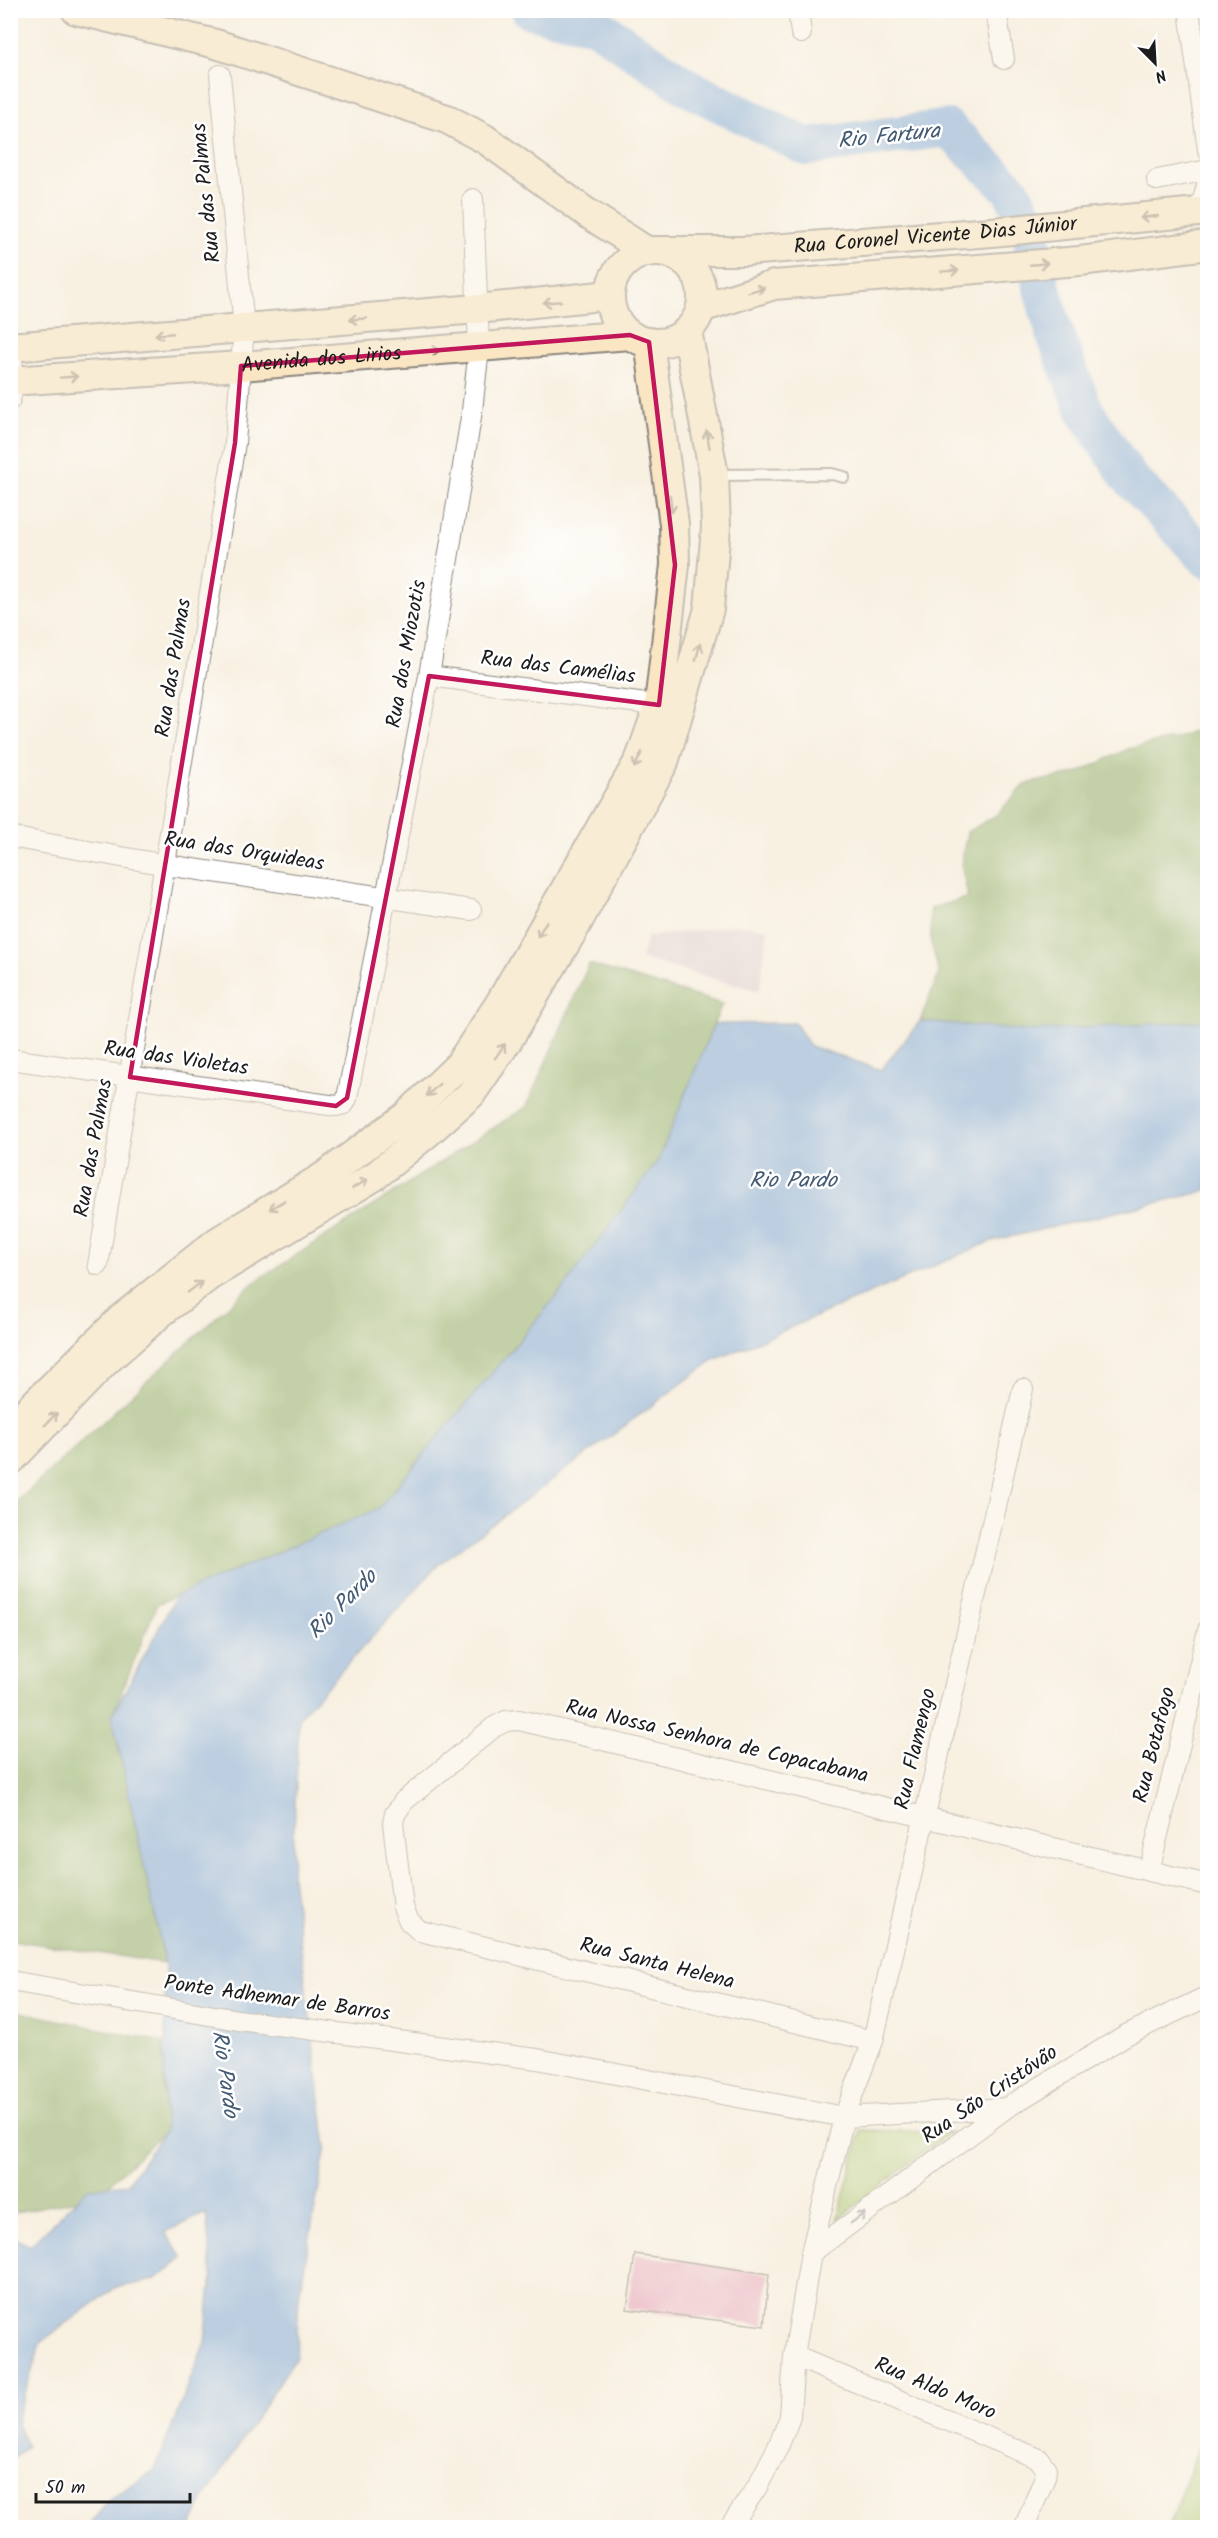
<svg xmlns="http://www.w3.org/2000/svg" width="1218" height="2538" font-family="Kalam,sans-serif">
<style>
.industrial{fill:#d1bdca}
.green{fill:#a7c76f;stroke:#627246;stroke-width:1.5}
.forest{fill:#85ac62;stroke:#50643f;stroke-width:1.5}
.water{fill:#73a5de;stroke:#48607d;stroke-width:1.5}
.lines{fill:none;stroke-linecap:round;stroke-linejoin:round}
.river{stroke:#73a5de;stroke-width:38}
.building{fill:#e28fb3}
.lane-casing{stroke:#8a867e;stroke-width:14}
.street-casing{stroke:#8a867e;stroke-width:22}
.secondary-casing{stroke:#8a867e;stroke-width:32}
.lane{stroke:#fff;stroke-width:10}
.street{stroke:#fff;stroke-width:20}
.secondary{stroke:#fbe6c4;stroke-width:28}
.oneway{stroke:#978b78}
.oneway2{stroke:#999}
.marked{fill:none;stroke:#c2185b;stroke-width:4.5;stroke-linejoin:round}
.labels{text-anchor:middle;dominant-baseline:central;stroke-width:5;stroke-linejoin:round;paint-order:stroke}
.street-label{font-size:21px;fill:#1c1c1c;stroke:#fff}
.water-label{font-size:22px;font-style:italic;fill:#435a73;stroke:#fff}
</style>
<rect width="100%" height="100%" fill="#fff"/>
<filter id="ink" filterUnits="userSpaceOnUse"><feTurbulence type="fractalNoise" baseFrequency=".0167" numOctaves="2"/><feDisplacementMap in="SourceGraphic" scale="12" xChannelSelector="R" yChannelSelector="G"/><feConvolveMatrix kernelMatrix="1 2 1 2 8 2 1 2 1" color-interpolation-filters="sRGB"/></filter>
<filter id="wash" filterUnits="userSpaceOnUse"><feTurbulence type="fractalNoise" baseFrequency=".008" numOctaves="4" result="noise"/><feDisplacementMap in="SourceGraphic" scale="24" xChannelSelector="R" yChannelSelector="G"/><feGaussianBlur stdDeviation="1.35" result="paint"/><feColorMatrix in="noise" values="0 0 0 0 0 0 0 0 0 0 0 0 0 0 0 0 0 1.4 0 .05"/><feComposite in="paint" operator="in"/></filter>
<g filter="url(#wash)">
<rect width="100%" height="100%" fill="#f8f0e1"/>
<path class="industrial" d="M737,925L768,929L759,991L641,959L647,937Z"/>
<path class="green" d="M861,2130L950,2132L837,2220Z
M1207,2424V2527H1169Z"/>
<path class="forest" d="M1207,723V1021L1089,1032L1028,1031L920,1021L939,973L931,942L930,909L968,897L961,864L967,832L995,816L1026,784L1078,773L1128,749L1186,736Z
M589,964L722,1004L647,1188L378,1509L157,1604L112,1716L165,1963L11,1940V1507L253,1283L526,1107Z
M11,2010L163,2042L165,2131L96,2196L11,2213Z"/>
<path class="water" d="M920,1021L1028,1031L1207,1021V1191L992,1241L712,1361L439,1564L299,1717L292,1876L326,2147L299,2297L296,2357L203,2500L191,2527H87L109,2499L155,2470L205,2342L212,2276L206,2213L165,2232L183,2258L154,2280L115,2288L41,2342L16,2422L27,2446L11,2461V2236L30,2246L88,2188L127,2184L165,2131V1963L112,1716L176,1596L378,1509L565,1286L658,1161L714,1024L795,1023L810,1046L881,1070Z"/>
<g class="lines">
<path class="river" d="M530,10L596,25L687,87L807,147L948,128L1011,190L1029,224L1041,285L1056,338L1085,411L1128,476L1208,560"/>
</g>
<g id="blocks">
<path class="building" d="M635,2254L769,2274L764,2326L627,2309Z"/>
</g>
</g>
<g filter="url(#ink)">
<use href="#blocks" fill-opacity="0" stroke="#8a867e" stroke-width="1.5"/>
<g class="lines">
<g class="lane-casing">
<path id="lane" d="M716,475L832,474L844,477"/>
</g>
<g class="street-casing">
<path id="street" d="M798,10L801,33
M996,10L1004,59
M1189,10L1208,150
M1157,180L1208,170
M1200,212L1208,181
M10,340L14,381L10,400
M429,676L670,707
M10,837L166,865L471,910
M10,1059L336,1106L344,1104L347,1098L429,676L472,411L479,348L473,199
M98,1265L235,443L244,328L220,75
M1149,1871L1208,1630
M10,1981L238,2020L537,2059L844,2117L1006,2108
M873,2041L420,1931L409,1921L403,1907L393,1823L395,1814L404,1801L494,1727L506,1721L519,1720L1208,1885
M811,2253L1006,2108L1126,2035L1208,1996
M794,2356L1039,2459L1046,2469L1045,2477L1024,2528
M729,2528L757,2487L778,2447L790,2417L794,2356L811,2253L844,2117L873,2041L1023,1389"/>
</g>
<g class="secondary-casing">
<g id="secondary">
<path d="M76,10L216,44L447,119L485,139L587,213L648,252"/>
<path id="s1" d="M663,251H745L992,232L1208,211"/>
<circle cx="656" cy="297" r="46"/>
<path d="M701,308L774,285L1080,261L1208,245"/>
<path d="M10,347L477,309L610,295"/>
<path id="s2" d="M10,381L241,366L630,335"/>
<path d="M10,1428L124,1316L217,1242L323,1177L405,1117L459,1065L500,1003L640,759L659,705L675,565L674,524L649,342"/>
<path d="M10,1461L105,1362L163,1311L209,1276L375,1176L425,1135L471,1094L508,1040L574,929L664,762L709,609L716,527L714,475L687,331"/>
</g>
</g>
<use href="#lane" class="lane"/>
<use href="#street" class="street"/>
<use href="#secondary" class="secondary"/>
</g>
<defs><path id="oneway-shaft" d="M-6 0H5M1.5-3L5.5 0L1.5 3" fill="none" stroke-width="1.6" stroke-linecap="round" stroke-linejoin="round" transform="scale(1.5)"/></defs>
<g class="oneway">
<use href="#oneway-shaft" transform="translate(1149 217) rotate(174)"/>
<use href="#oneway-shaft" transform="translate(1039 264) rotate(-5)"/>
<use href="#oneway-shaft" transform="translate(950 271) rotate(-4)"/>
<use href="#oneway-shaft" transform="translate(756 290) rotate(-15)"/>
<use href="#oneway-shaft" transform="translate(552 302) rotate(175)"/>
<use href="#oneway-shaft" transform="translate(358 319) rotate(175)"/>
<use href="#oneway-shaft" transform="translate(164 334) rotate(175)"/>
<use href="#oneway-shaft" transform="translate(431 351) rotate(-4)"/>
<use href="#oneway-shaft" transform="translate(69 377) rotate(-4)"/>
<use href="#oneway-shaft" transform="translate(708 439) rotate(-100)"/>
<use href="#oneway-shaft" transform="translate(671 504) rotate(83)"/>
<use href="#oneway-shaft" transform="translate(698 652) rotate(-75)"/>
<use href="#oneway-shaft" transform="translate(638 760) rotate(116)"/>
<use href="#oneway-shaft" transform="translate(542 929) rotate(120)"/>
<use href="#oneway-shaft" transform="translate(500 1051) rotate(-55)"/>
<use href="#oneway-shaft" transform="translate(433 1090) rotate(136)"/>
<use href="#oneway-shaft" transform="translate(360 1184) rotate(-31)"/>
<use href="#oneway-shaft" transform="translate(277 1205) rotate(149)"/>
<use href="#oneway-shaft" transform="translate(195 1287) rotate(-37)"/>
<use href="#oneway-shaft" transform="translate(51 1419) rotate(-46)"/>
</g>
<use class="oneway2" href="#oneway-shaft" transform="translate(858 2218) rotate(-37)"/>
</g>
<path d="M0 0H1218V2538H0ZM630,335L649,342L675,565L659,705L429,676L347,1098L336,1106L130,1077L235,443L241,366Z" fill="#f8f0e1" fill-opacity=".55" fill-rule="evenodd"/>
<path class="marked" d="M630,335L649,342L675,565L659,705L429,676L347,1098L336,1106L130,1077L235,443L241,366Z"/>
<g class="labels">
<g class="street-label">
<text transform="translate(207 193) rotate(-96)">Rua das Palmas</text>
<text stroke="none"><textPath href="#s1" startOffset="273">Rua Coronel Vicente Dias Júnior</textPath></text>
<text stroke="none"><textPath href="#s2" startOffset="312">Avenida dos Lirios</textPath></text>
<text transform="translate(407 654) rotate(-80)">Rua dos Miozotis</text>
<text transform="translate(174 668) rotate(-81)">Rua das Palmas</text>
<text transform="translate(558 668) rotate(7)">Rua das Camélias</text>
<text transform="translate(244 852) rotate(9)">Rua das Orquideas</text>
<text transform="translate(176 1059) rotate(8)">Rua das Violetas</text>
<text transform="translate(94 1148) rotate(-80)">Rua das Palmas</text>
<text transform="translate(717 1742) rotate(13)">Rua Nossa Senhora de Copacabana</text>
<text transform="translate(1155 1745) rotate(-76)">Rua Botafogo</text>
<text transform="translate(916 1749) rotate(-77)">Rua Flamengo</text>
<text transform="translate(657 1964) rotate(14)">Rua Santa Helena</text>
<text transform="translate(277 1999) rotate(8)">Ponte Adhemar de Barros</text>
<text transform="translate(990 2095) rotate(-34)">Rua São Cristóvão</text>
<text transform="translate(935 2389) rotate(23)">Rua Aldo Moro</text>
</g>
<g class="water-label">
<text transform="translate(889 137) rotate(-6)">Rio Fartura</text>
<text x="793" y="1181">Rio Pardo</text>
<text transform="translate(343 1605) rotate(-45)">Rio Pardo</text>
<text transform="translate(224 2074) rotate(82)">Rio Pardo</text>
</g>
</g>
<rect width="1218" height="2538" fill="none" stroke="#fff" stroke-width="36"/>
<g transform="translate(1155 63) rotate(156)" stroke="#ffffff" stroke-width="4.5" paint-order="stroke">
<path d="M0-4.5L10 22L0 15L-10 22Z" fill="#1c1c1c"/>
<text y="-9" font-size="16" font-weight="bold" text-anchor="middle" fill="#1c1c1c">N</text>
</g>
<path d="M36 2493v9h154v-9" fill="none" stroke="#1c1c1c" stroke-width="3"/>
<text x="45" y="2493" font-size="18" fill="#1c1c1c" stroke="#ffffff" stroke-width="4.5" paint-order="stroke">50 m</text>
</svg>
